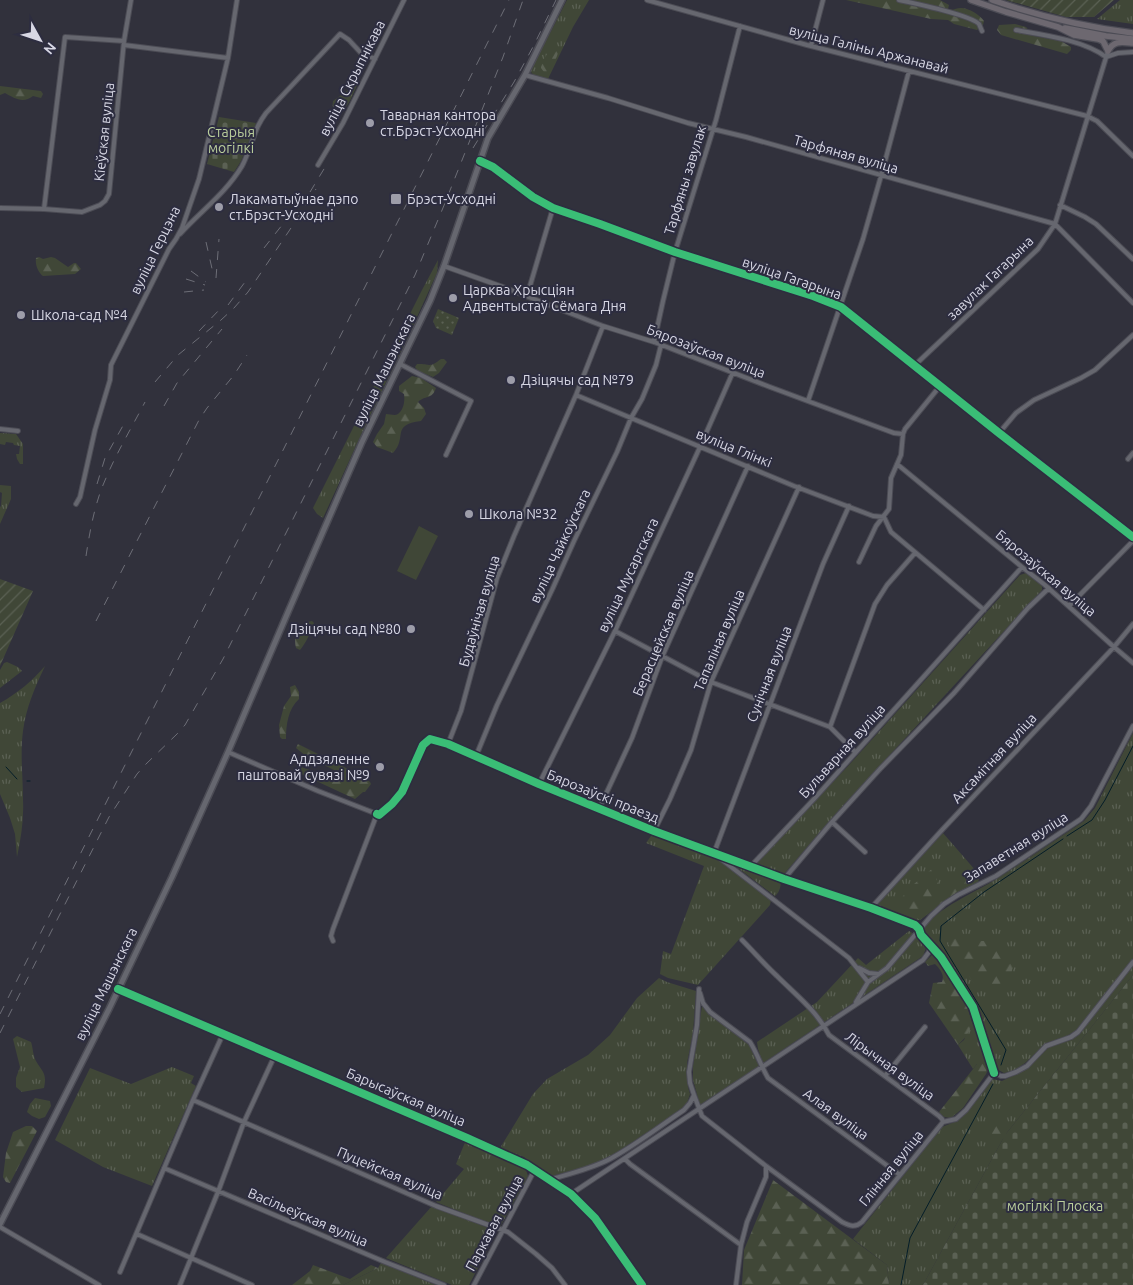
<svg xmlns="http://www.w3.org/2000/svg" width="1133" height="1285" font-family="Ubuntu,sans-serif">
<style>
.grass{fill:url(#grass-tufts)}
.forest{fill:url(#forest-firs)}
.cemetery{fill:url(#cemetery-stones)}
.park{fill:url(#park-dots)}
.garden{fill:url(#garden-furrows)}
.pitch{fill:#404737}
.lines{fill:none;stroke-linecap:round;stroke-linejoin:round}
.stream{stroke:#041d28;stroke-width:1}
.minor-casing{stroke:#4c4c55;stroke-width:6}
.tertiary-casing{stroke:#4c4c55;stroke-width:7}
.secondary-casing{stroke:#4c4c55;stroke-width:8}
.primary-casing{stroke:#4c4c55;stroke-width:8}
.minor{stroke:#66676f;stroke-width:4}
.tertiary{stroke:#66676f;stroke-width:4.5}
.secondary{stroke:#66676f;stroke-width:5}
.primary{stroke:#6d6870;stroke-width:5.5}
.rail{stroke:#6d6e77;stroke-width:1;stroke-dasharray:9 9;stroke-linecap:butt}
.cycleway-casing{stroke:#2d2d40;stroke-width:11}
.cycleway{stroke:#3abd76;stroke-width:8}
.poi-dot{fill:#9d9da9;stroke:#2d2d40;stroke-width:2}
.labels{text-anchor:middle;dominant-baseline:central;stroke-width:4;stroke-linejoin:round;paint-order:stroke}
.street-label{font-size:14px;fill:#d7d7e4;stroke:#2d2d40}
.poi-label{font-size:14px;fill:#d7d7e4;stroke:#2d2d40;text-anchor:start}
.park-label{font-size:14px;fill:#bace9b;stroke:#2d2d40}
</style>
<defs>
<pattern id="grass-tufts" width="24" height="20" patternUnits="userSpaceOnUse" patternTransform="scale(1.25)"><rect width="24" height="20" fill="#404737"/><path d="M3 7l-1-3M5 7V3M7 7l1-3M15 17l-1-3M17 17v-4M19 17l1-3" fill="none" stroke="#5b6154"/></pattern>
<pattern id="forest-firs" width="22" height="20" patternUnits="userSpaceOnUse" patternTransform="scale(1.25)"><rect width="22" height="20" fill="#404737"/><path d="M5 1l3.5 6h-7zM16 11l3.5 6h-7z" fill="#5b6154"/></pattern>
<pattern id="cemetery-stones" width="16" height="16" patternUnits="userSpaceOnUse" patternTransform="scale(1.25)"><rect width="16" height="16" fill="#404737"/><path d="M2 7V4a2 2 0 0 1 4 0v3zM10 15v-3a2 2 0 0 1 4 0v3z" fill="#5b6154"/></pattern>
<pattern id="park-dots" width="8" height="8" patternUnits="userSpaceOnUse" patternTransform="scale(1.25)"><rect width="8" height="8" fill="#404737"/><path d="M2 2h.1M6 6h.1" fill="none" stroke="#5b6154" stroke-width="1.8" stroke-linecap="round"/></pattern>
<pattern id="garden-furrows" width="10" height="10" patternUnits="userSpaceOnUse" patternTransform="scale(1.25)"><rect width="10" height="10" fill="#404737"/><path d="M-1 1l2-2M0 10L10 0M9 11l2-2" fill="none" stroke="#5b6154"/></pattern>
</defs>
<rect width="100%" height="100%" fill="#31313c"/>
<path class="grass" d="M567,0H589L573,27L548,79L534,76L531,72V70Z
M1120,0H1133V24L1097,19Z
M358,83C353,93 349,109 338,112C333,109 332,107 333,101Z
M438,260L437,273L411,330L366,424L323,518L317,514L313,508L422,290Z
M0,433L16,434L23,444V464H20L17,459L16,454H19L20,446L14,445L13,443L6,442L5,445L0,444Z
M0,485L11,486V499L0,524V507L1,506L2,493L0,492Z
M1026,573L1042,586V590L839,810L784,874L756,864L849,765L1020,575Z
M7,662L18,667L22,671L0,688V670L4,663Z
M45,666C35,687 26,708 23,731C20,754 23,777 23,800C24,819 21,838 17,857L15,834L10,818L0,794V703C18,693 32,681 45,666Z
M1133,733V959L1077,1030L1065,1037L1047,1043L1025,1063L1012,1072L1004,1073L995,1068L973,1004L941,952L926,937L923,930C933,909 981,890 1001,876C1029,858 1057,839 1084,821L1095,808Z
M943,833L976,871L979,879L978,882L950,897L920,920H912L876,906Z
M651,836H657L711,856L721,862L771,900L770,905L698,985L668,978L660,974L663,951L671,954L704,866L646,843Z
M730,862L780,880C782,885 779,893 775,896Z
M909,931C917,936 923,940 926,948L923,956L763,1063L758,1049L757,1042L817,1002L858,958L866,965Z
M1133,966V975L1005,1135L923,1285H889L887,1265L853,1239L942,1127L957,1121L965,1114L992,1079L1002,1081L1018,1073L1027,1067L1049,1047L1066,1041L1078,1035Z
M659,978L667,982L696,991L693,1033L687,1063L688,1087L690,1094L687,1103L681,1110L607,1159L580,1169L547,1177L524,1157L500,1148L533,1094L547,1079L588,1055L610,1035L637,998Z
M702,1006L710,1014L749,1045L759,1066L700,1105L693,1080V1066Z
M969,1009L974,1020L987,1059L989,1069L986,1074L987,1068L977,1064L973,1069L958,1045L964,1040L972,1019Z
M17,1036L31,1042C33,1048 33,1056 36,1061C43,1073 47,1073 44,1088L22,1092L16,1087V1078L20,1067L13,1039Z
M172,1067L194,1076L191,1083L196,1086L152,1186L103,1167L55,1140L90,1068L131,1084Z
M35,1098L50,1101L51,1106L45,1117L39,1119L32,1116L27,1112L30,1104Z
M466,1140L517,1163L526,1170L528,1176L500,1227H498L436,1202L464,1169L456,1164Z
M432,1206L496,1231V1233L469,1285H452L386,1258Z
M381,1263L436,1285H343L378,1268Z"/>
<path class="forest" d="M846,0H940L949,5L948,9C953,11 956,8 961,8C969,8 980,15 984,21L983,25L977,30L954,24L948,20L931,19Z
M1015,24L1026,27L1034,36L1061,41L1071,47V50L1067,54L1001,35L997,30L999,25Z
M555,45L559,47C559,55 552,67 546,73L544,72L541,68C541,63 550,48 555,45Z
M0,86L41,91L43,94L41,98L33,96C23,104 14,98 5,93L0,95Z
M39,257L43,259L51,257L55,258L68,267L74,263H76L81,269L75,274L43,276C38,272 35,265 36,258Z
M441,359H444L447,362L439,373L433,377L418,371L415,367L417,364C431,363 428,369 441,359Z
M412,376L421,378L436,388C432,400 425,395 418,402L424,408L426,414L421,421C390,425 408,437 393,453L377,447L373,442L377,434L384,424L386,414C390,414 395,416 398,414C404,410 405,400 404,394L399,391V386Z
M312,621L314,623C311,632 306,643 300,650L296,648C294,640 295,631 300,625L304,626L308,622Z
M295,685L299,692V699C288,709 286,725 286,739H282L280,737L279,725L284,706L291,696L290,687Z
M298,744L362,776L370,782L371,784L365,792H363L355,799L299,773L298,769L301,767L336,779L338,772L306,756L296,748Z
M933,868L938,884H950L968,877L964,886L920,920L915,917L893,912L907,890Z
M960,935L974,941H990L1008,954L1014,966C1005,985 996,990 975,985L948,944L952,936Z
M932,955H936L940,960C948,973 975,1012 971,1026C969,1034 963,1040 958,1045L929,1003L933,983L942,982C945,975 940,969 935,964L928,966L925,962Z
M982,1062L987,1068L986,1074L963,1108L951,1118L944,1117L939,1112L977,1064Z
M996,1120L1001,1121C1003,1123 1005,1125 1006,1128C1009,1139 998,1144 989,1142L985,1136L987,1126Z
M26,1126H32L37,1131L10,1183L6,1182L3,1177L6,1153L13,1132Z
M773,1180L887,1265L889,1285H742L744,1250Z
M313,1265L350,1279L371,1265L378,1268L343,1285H292L310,1271Z"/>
<path class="cemetery" d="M219,117L256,123L241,161L234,172L207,164Z
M1133,975V1285H923L1005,1135Z"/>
<path class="park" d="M438,309L459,318L452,335L436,328L433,321Z"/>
<path class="garden" d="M1006,0H1114L1094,17H1066Z
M0,579L33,591L0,666Z"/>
<path class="pitch" d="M419,526L438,536L416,580L397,571Z"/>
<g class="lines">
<path class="stream" d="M6,767L17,779
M27,781H30
M1067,836L1092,820L1105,800L1133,746
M1001,1065L1006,1050L940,941L941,926L984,892L1063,839
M901,1285L910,1238L993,1084"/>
<g class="minor-casing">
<path id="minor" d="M647,0L807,45L1087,116L1097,121L1133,156
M899,0C913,3 971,15 979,24C980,26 981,29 982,31
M1016,30C1044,35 1083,40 1106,57L1118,53L1133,52
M124,45L228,58
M811,46L823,0
M525,75L608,98L688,123L746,137L1055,224L1133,303
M318,165L343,123L404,0
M1060,205L1085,217L1096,224L1133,259
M0,208L44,209L82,212L100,205L105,201L109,194L124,41L131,0
M44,209L65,37L124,41
M180,234C201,211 226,193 242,166C249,153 252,139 258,126C260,122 263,117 266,113L340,34L349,40L361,53L375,59
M444,266L503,287L603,326L654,342L770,387L883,429L894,433L903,434
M527,296L553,208
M654,342L663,301L675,252L716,120L740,26
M400,364L471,401L446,455
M915,365L1038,249L1055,224L1108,51
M576,395L794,486L873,516L884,517L891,532L984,610
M808,401L863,239L883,169L909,71
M0,429L18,431
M999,433L1016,413L1034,400L1081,378L1095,370L1133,335
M1128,459L1133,453
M897,464L1022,567L1045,585L1114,647L1133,663
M76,504L80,497L95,430L110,380L111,365L169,249L176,239L182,228L199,179L228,58L237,0
M859,562L876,526L889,509L891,478L901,455L903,434L905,429L940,386
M1069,606L1133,541
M615,631L711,682L830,727L855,752
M830,727L875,604L887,585L915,553
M448,744L461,711L497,578L514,536L576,395L603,326
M228,752L318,791L377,814
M476,756L497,705L552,590L574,541L617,452L631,418L642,399L656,365L661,345
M539,784L615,631L700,447L733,372
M599,809L632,738L662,657L748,466
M377,814L379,815L392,804L402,792L423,745L430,739L448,744L539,784L654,831L784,879L871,908L915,925L919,929L921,935L941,957L973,1007L994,1073
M832,822L865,852
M654,831L670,799L691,750L711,682L799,487
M714,853L823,564L849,506
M717,856L849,958L868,982L856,1002
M751,866L814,799L1022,567
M784,879L832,822L880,769L954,693L1028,608L1049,588
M871,908L942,830L1114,647L1133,624
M742,940C754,952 765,965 777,976C796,995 817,1011 829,1035L939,1116L942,1119L943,1122
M333,941L331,936L333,929L377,814
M859,968L869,973L878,974
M868,982L887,968L931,916L944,904L958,895L996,876L1081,819L1091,806L1133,726
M118,989L467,1138L527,1165L571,1194L595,1218L642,1285
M699,989L697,1025L689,1072L690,1083L694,1095L702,1116L766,1166L842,1222C850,1226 855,1228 862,1222L943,1122
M700,993L703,1003L710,1012L750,1042C757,1053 761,1066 768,1078L900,1175
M885,1076L925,1027
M193,1100L436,1206L508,1232L536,1254L552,1268L565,1285
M943,1122L956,1119L966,1110L994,1073L1001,1076H1005L1016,1072L1027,1066L1046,1046L1071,1037L1078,1032L1133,962
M625,1159L630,1164L741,1245
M164,1168L385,1262L444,1285
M548,1180C569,1174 591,1169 610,1159C636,1145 660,1126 684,1110L690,1103L694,1095
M571,1194L923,960L929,952L930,946
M0,1227L99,1285
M137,1234L252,1285
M120,1272L193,1100L223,1034
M180,1285L218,1192L244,1122L275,1055
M474,1285L534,1171
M736,1285L741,1245L747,1222L766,1177V1166"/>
</g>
<g class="tertiary-casing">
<path id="tertiary" d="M480,161L493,167L533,197L553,208L600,224L675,252L813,296L841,307L999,433L1133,537"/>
</g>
<g class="secondary-casing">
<path id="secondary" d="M0,1224L109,1009L172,877L228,752L288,612L362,442L430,301L444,266L488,138L525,75L562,0"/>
</g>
<g class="primary-casing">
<path id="primary" d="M971,0L1006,12L1058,27L1074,35L1098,39L1103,41L1108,51
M992,0C1038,16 1085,27 1133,33
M1065,28L1106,36L1133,39
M1108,51C1114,40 1121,42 1133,43"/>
</g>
<use href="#minor" class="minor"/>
<use href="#tertiary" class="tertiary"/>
<use href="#secondary" class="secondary"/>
<use href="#primary" class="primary"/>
<path class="rail" d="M473,148L514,82L534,45L556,0
M310,192L327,164
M206,242L213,273
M264,248L301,201
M191,271L206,282
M216,278L219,239
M186,279L205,285
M184,292L204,290
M228,305L245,282
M199,331L221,308
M155,382L178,355L221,320L234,308L248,292L289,231L316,189
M164,406L177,383L222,329
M97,484L105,458L125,422
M86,556C90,530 95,502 106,478C117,452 132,427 145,402
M96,621L199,420L207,408L234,375L247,355
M0,1014L509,0
M0,1033L109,817L137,774L145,765L177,734L185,725L223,659L415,275L445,203L503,57L523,0"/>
<g class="cycleway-casing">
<path id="cycleway" d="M480,161L493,167L533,197L553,208L600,224L675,252L813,296L841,307L999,433L1133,537
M377,814L379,815L392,804L402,792L423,745L430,739L448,744L539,784L654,831L784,879L871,908L915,925L919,929L921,935L941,957L973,1007L994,1073
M118,989L467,1138L527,1165L571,1194L595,1218L642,1285"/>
</g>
<use href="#cycleway" class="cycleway"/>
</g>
<g class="poi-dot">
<circle cx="370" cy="123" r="5"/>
<rect x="390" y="193" width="12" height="12" rx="2.5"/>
<circle cx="219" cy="207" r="5"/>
<circle cx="453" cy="298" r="5"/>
<circle cx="21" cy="315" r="5"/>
<circle cx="511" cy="380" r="5"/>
<circle cx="469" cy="514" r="5"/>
<circle cx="411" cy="629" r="5"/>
<circle cx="380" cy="767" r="5"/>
</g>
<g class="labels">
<g class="street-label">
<text transform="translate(869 49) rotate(14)">вуліца Галіны Аржанавай</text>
<text transform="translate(352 78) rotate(-63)">вуліца Скрыпнікава</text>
<text transform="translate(104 132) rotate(-84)">Кіеўская вуліца</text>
<text transform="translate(846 154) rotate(16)">Тарфяная вуліца</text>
<text transform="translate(685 180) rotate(-73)">Тарфяны завулак</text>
<text transform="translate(155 250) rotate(-64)">вуліца Герцэна</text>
<text transform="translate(792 278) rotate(19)">вуліца Гагарына</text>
<text transform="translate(990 278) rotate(-44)">завулак Гагарына</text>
<text transform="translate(706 351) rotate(21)">Бярозаўская вуліца</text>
<text transform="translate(384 370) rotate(-64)">вуліца Машэнскага</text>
<text transform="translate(734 448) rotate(22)">вуліца Глінкі</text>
<text transform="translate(560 546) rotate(-65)">вуліца Чайкоўскага</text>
<text transform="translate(1046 573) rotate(40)">Бярозаўская вуліца</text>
<text transform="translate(628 575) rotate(-65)">вуліца Мусаргскага</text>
<text transform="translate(479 611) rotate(-74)">Будаўнічая вуліца</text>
<text transform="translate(663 633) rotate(-67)">Берасцейская вуліца</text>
<text transform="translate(719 640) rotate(-67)">Тапаліная вуліца</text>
<text transform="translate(769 674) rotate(-69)">Сунічная вуліца</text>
<text transform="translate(842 751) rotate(-48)">Бульварная вуліца</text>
<text transform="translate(994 758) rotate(-47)">Аксамітная вуліца</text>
<text transform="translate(603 796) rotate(22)">Бярозаўскі праезд</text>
<text transform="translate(1016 847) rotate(-32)">Запаветная вуліца</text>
<text transform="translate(106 984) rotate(-64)">вуліца Машэнскага</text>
<text transform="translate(890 1066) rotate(36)">Лірычная вуліца</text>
<text transform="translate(406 1097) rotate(23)">Барысаўская вуліца</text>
<text transform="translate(836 1114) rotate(36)">Алая вуліца</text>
<text transform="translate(891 1168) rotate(-51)">Глінная вуліца</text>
<text transform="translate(390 1173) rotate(23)">Пуцейская вуліца</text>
<text transform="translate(308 1217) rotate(23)">Васільеўская вуліца</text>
<text transform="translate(494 1223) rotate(-62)">Паркавая вуліца</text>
</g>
<g class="poi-label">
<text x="380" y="115">Таварная кантора<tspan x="380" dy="16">ст.Брэст-Усходні</tspan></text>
<text x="229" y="199">Лакаматыўнае дэпо<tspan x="229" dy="16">ст.Брэст-Усходні</tspan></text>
<text x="407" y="199">Брэст-Усходні</text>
<text x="463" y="290">Царква Хрысціян<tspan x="463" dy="16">Адвентыстаў Сёмага Дня</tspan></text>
<text x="31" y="315">Школа-сад №4</text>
<text x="521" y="380">Дзіцячы сад №79</text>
<text x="479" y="514">Школа №32</text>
<text x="401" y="629" text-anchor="end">Дзіцячы сад №80</text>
<text x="370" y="759" text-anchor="end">Аддзяленне<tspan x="370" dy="16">паштовай сувязі №9</tspan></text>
</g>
<g class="park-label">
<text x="231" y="132">Старыя<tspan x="231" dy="16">могілкі</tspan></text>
<text x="1055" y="1206">могілкі Плоска</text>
</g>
</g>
<g transform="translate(40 40) rotate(130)" stroke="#2d2d40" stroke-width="4" paint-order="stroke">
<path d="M0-4L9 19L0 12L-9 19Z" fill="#d7d7e4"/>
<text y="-8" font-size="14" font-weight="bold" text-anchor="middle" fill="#d7d7e4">N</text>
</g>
</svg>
